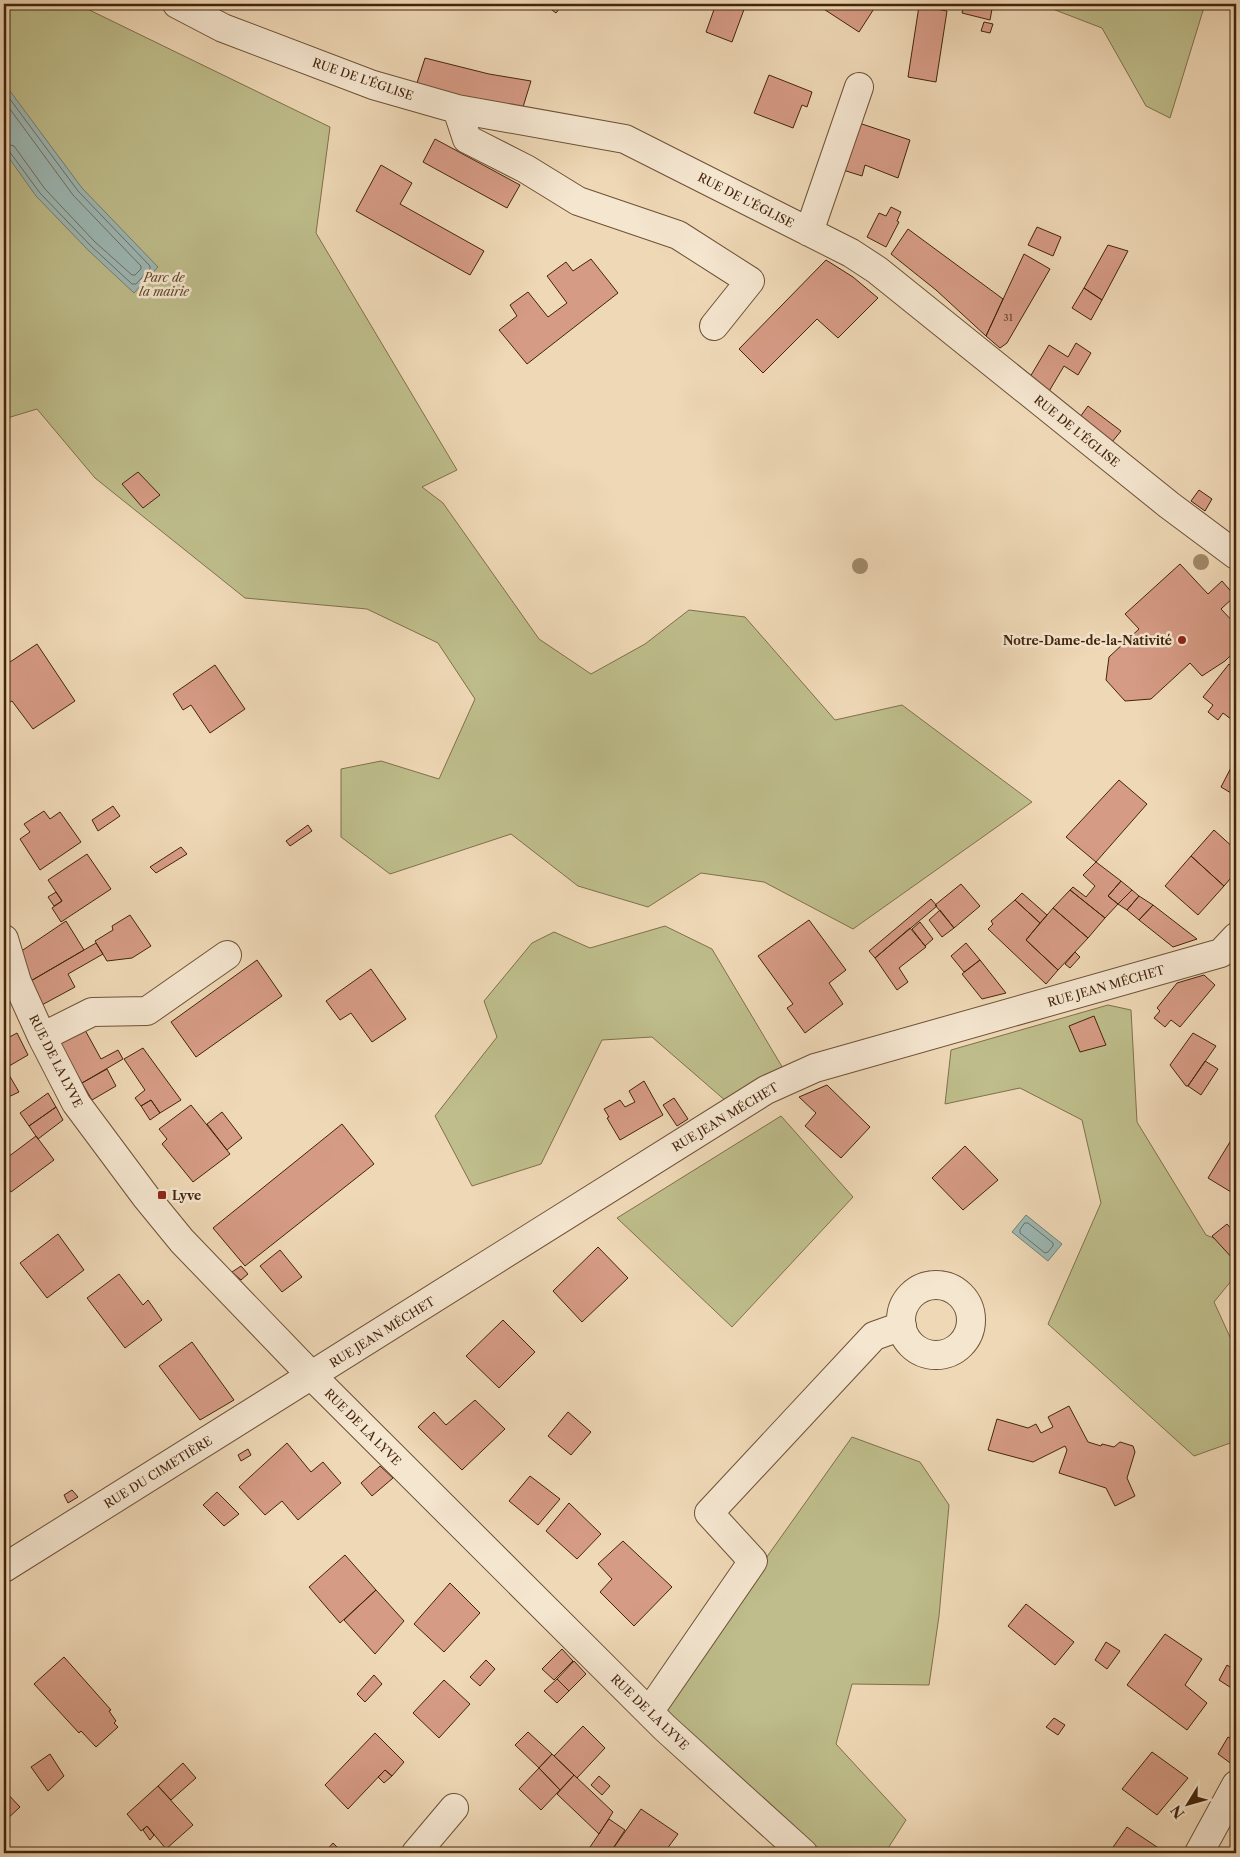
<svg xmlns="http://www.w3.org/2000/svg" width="1240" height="1857" font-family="'Libre Caslon Text',serif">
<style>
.green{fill:#bebd8b;stroke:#80704b}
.water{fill:#9cb8b5;stroke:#787d71}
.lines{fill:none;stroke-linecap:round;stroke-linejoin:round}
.shore{stroke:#706e60;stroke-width:1}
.building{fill:#d69b85;stroke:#43240b}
.minor-casing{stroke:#6e5136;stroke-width:30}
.minor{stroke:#f5e6d0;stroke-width:28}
.tree{fill:#a18a6a}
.poi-dot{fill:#8f2418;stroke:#f5e6d0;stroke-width:2}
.labels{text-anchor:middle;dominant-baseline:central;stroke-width:5;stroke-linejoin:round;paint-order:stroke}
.number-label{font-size:10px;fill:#68422a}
.street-label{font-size:12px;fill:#43240b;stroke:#f5e6d0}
.park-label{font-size:12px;font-style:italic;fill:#624a2b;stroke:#f5e6d0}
.poi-label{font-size:12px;font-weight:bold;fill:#43240b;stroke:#f5e6d0;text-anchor:end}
</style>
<rect width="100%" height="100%" fill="#efd8b6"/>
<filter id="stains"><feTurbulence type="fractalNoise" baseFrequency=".004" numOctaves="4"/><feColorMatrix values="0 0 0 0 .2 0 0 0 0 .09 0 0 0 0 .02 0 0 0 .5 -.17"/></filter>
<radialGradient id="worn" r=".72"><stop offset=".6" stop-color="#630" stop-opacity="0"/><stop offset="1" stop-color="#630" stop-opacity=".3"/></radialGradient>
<path class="green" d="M4,4H77L330,127L316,233L457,470L422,487L443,503L539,639L591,674L645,644L689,610L745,617L835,720L902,705L1032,802L853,929L764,882L701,873L648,907L578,886L511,834L390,874L341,837V769L381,761L439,779L475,699L438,643L367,609L245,598L95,478L37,409L4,419Z
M1011,4H1205L1170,118L1146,106L1102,28L1050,8Z
M665,926L712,949L784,1070L734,1108L652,1037L602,1040L541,1164L472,1186L435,1116L497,1037L484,1001L532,943L554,932L590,948Z
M1108,1005L1131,1010L1137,1122L1206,1235L1236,1247V1275L1214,1302L1236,1350V1441L1194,1456L1048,1324L1101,1203L1082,1120L1020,1088L945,1104L951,1050Z
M781,1116L853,1197L732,1327L617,1218Z
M852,1437L920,1462L949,1505L939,1616L929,1685L852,1684L836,1744L906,1820L885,1853H824L661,1706Z"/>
<path class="water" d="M4,83L82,188L158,267L134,293L88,250L36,196L4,151Z
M1026,1215L1062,1244L1048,1261L1012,1232Z"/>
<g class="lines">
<path class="shore" d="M4,91L78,191L150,266V269L136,284H132L91,246L40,193L9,151L4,149
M4,101L73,195L141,266V269L135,275H132L95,242L45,189L14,146L4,143
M1025,1223H1028L1053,1243V1246L1048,1252L1045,1253L1020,1233V1230Z"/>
</g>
<path class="building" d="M544,4H563L556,13Z
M716,4H746L732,42L706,32Z
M816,4H877L859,32Z
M964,4H974L992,9L990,20L962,13Z
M919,6L947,11L936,82L908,77Z
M984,22L993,24L990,33L981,31Z
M425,58L489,74L531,81L523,107L483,103L417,83Z
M769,75L812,92L807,107L802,105L793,128L754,113Z
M859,123L910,140L898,178L865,165L862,176L843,170Z
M435,139L520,185L507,208L423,162Z
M381,165L412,183L400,204L484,251L470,275L356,211Z
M891,207L901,212L897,221L899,222L886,247L867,237L879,213L886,216Z
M1037,227L1061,237L1053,256L1028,245Z
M908,229L1003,299L986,336L936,290L891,254Z
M1108,245L1128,251L1102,300L1084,288Z
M1024,254L1050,269L1007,343L1000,348L986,336Z
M591,259L618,293L527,364L499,330L517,316L510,305L528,292L548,317L567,303L547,276L566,262L573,271Z
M826,260L853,277L878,298L838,338L817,319L763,373L739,349Z
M1084,288L1102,300L1091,320L1072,308Z
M1076,343L1091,353L1078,375L1064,366L1048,393L1030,377L1049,345L1068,357Z
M1088,406L1121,431L1112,442L1080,417Z
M138,472L160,495L143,508L122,484Z
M1199,490L1212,499L1205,511L1191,501Z
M1180,564L1208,594L1222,581L1235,596L1221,609L1236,625V650L1225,661L1202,676L1190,663L1151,699L1125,701L1106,680L1109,657L1139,629L1125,614Z
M37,644L75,701L33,729L12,701L5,705L4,703V666Z
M1229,664L1236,670V723L1223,713L1218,720L1208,712L1213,705L1203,697Z
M215,665L245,709L210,733L191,705L183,710L173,694Z
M1236,758V796L1221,787Z
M1119,780L1147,804L1096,862L1066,837Z
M113,806L120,816L98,831L92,820Z
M44,811L50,819L60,812L81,842L40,870L20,839L30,832L24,824Z
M308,825L312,831L290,846L286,841Z
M1214,830L1236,850V872L1224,886L1191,856Z
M181,847L187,854L156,873L150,867Z
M87,854L111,889L61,922L52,908L62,901L48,880Z
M1191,856L1224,886L1198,915L1165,886Z
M1096,862L1121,881L1108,896L1118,904L1105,918L1070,890L1073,887L1086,897L1095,886L1083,875Z
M1121,881L1132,890L1118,904L1108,896Z
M961,884L980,906L954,928L935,905Z
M1070,890L1105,918L1088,938L1053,908Z
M1132,890L1139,896L1127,910L1118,904Z
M56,892L62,901L54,906L48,897Z
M1022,893L1047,915L1040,923L1015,900Z
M1139,896L1153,905L1139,920L1127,910Z
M931,899L937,906L875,958L869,951Z
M1015,900L1040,923L1026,940L1058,970L1046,984L988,929L993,924L991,921Z
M1153,905L1197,939L1173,947L1139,920Z
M1053,908L1088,938L1058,970L1026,940Z
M940,910L954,928L942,937L929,920Z
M130,915L151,946L132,958L107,961L95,941L113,930L112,926Z
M809,920L846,970L829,983L843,1004L805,1033L787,1008L793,1004L758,956Z
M66,921L84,950L29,982L17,954Z
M920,922L933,939L925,946L912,929Z
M910,928L926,947L899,968L908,982L897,990L875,958Z
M96,943L103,954L68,974L75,987L40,1006L29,982Z
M966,943L980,960L964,972L951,956Z
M1075,952L1080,957L1070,968L1065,964Z
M257,960L282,996L196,1057L171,1022Z
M980,960L1006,993L982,999L962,974Z
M371,969L406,1019L372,1042L351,1013L340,1020L326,1001Z
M1204,975L1215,985L1180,1027L1171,1020L1165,1027L1154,1018L1160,1011L1157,1008L1177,983Z
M1094,1016L1106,1045L1080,1052L1069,1026Z
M85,1030L101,1059L118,1050L123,1059L82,1083L59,1044Z
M17,1033L28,1055L4,1069V1040Z
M1193,1033L1216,1046L1188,1086H1186L1170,1065Z
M143,1048L181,1100L160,1113L151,1100L141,1106L135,1098L145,1090L124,1059Z
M1205,1061L1218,1069L1201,1095L1188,1086Z
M5,1068L19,1092L4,1099V1069Z
M107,1069L116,1086L92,1100L82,1083Z
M644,1081L663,1115L620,1140L607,1118L609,1117L604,1109L620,1100L625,1107L635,1102L629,1091Z
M827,1085L870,1127L841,1158L805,1126L816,1113L799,1097Z
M48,1093L56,1107L29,1126L20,1113Z
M674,1098L688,1119L677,1126L663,1105Z
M151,1100L160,1113L150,1120L141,1106Z
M191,1105L230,1154L193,1182L162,1144L167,1139L159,1129Z
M56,1107L63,1120L38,1139L29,1126Z
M222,1112L242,1138L227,1150L207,1124Z
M342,1124L374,1164L245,1266L213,1228Z
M36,1136L54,1160L11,1192L4,1182V1160Z
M1233,1137L1236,1139V1195L1208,1178Z
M965,1146L998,1180L963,1210L932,1178Z
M1227,1224L1236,1234V1258L1234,1260L1212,1236Z
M58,1234L84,1270L47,1298L20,1263Z
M598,1247L628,1278L582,1322L553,1291Z
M280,1250L302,1277L282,1292L260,1266Z
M241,1266L248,1274L241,1280L232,1272Z
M119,1274L143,1305L148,1300L162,1320L125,1348L87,1298Z
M503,1320L535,1352L499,1388L466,1356Z
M192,1342L234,1400L200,1420L159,1366Z
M475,1400L505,1429L462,1470L418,1427L434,1412L446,1425Z
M1069,1406L1088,1442L1101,1446L1102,1444L1114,1447L1120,1442L1133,1446L1135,1452L1127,1478L1135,1496L1115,1506L1106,1488L1059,1473L1067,1450L1065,1446L1033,1462L988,1450L997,1419L1028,1428L1036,1424L1041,1433L1053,1427L1048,1417Z
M568,1412L591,1432L571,1455L548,1436Z
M287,1443L311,1472L323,1462L341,1483L298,1520L282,1501L265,1515L239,1487Z
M248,1449L251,1455L241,1461L238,1455Z
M380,1466L393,1478L372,1496L361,1483Z
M530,1476L560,1499L538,1525L509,1501Z
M72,1490L78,1497L68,1503L64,1495Z
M217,1492L239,1514L224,1526L203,1505Z
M569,1503L601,1534L577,1559L546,1531Z
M623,1541L672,1587L634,1626L600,1592L612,1579L598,1564Z
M345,1555L376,1590L340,1623L309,1587Z
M450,1583L480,1613L444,1652L414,1624Z
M376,1590L404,1621L375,1654L344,1620Z
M1026,1604L1074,1642L1055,1665L1008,1626Z
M1165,1634L1202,1659L1185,1685L1207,1703L1187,1730L1127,1685Z
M1106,1642L1120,1651L1107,1669L1095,1660Z
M562,1649L573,1661L554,1680L542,1669Z
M64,1657L111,1710L109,1711L116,1721L114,1723L118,1727L96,1747L81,1731L79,1733L34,1684Z
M486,1660L495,1669L480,1686L470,1677Z
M574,1661L586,1674L569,1691L557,1679Z
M1227,1665L1236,1671V1691L1219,1680Z
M374,1675L382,1684L365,1702L357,1694Z
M557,1679L569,1691L557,1703L544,1691Z
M444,1680L470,1704L439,1738L413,1713Z
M1054,1718L1065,1725L1058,1735L1046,1727Z
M583,1726L605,1748L577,1778L554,1756Z
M528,1732L552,1754L539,1768L515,1745Z
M375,1733L404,1762L392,1776L385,1770L348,1809L325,1785Z
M1228,1737L1236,1741V1759L1233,1765L1218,1754Z
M1152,1752L1188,1778L1157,1815L1122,1789Z
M50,1754L64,1776L48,1791L31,1767Z
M552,1754L574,1775L560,1790L539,1768Z
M183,1763L196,1778L171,1800L158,1786Z
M539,1768L560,1790L541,1810L519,1789Z
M385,1770L392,1776L384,1783L378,1777Z
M574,1775L613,1812L599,1834L557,1794Z
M599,1776L610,1786L602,1795L591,1785Z
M158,1786L193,1825L166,1849L147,1826L141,1831L127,1814Z
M4,1790L20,1807L6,1820L4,1817Z
M641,1809L678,1834L664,1853H610Z
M609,1819L625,1830L610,1853H586Z
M147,1826L154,1835L150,1840L143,1830Z
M1127,1827L1166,1853H1109Z
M333,1843L343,1853H324Z"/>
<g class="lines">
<g class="minor-casing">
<path id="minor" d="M177,4L223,28L373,85L457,109L625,139L851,253L877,270L1169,505L1236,555
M457,109L467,139L526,169L578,201L678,235L750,281L714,326
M809,232L859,87
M4,939L17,982L42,1037L76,1103L146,1197L182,1241L312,1376L665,1728L803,1853
M42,1037L92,1012L147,1011L227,955
M901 1320a35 35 0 1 1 70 0a35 35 0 1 1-70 0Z
M4,1568L766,1090L815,1068L1221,953L1236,937
M649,1712L753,1561L709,1513L874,1336L902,1326
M416,1853L454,1808
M1199,1853L1236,1785"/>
</g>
<use href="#minor" class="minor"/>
</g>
<g class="tree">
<circle cx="1201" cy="562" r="8"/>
<circle cx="860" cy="566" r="8"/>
</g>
<g class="poi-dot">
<circle cx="1182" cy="640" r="5"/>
<rect x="157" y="1190" width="10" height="10" rx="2.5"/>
</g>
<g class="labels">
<g class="number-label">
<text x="1008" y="317">31</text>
</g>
<g class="street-label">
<text transform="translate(363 79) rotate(19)">RUE DE L'ÉGLISE</text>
<text transform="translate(746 200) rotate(27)">RUE DE L'ÉGLISE</text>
<text transform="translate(1077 431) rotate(39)">RUE DE L'ÉGLISE</text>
<text transform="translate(1106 986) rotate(-16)">RUE JEAN MÉCHET</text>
<text transform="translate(56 1061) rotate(63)">RUE DE LA LYVE</text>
<text transform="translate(725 1117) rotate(-31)">RUE JEAN MÉCHET</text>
<text transform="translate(382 1332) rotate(-32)">RUE JEAN MÉCHET</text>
<text transform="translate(363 1427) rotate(45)">RUE DE LA LYVE</text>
<text transform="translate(158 1472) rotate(-32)">RUE DU CIMETIÈRE</text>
<text transform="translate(650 1712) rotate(44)">RUE DE LA LYVE</text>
</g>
<g class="park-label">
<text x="164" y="277">Parc de<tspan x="164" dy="14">la mairie</tspan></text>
</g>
<g class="poi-label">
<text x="1172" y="640">Notre-Dame-de-la-Nativité</text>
<text x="172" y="1195" text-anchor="start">Lyve</text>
</g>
</g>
<rect width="1240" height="1857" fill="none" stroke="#efd8b6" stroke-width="20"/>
<rect x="5" y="5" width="1230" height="1847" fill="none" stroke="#43240b" stroke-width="2.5"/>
<rect x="10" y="10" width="1220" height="1837" fill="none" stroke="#43240b"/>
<g transform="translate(1188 1804) rotate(233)" stroke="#f5e6d0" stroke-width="4" paint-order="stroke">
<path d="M0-4L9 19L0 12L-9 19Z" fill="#43240b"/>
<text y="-8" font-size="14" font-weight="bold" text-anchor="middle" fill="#43240b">N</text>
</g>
<rect width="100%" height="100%" filter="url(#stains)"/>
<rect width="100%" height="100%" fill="url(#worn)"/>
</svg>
